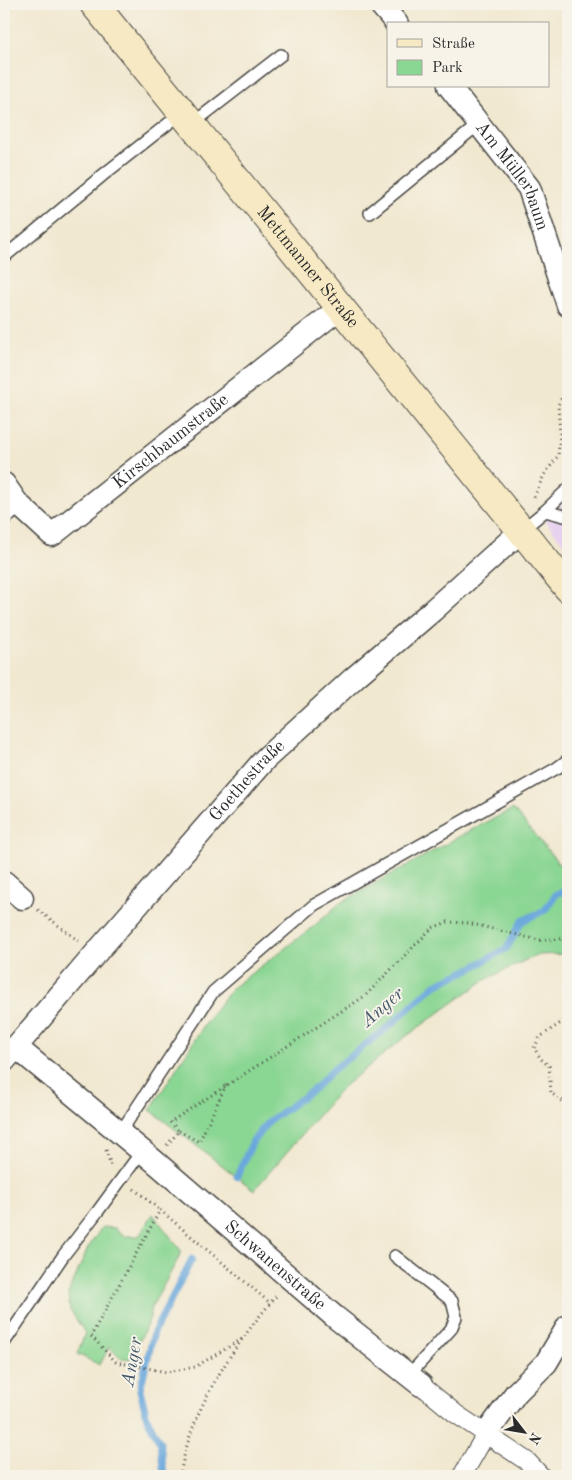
<svg xmlns="http://www.w3.org/2000/svg" width="572" height="1480" font-family="'Old Standard TT',serif">
<style>
.built{fill:#e7d2ef}
.green{fill:#8ad693;stroke:#5a805f}
.lines{fill:none;stroke-linecap:round;stroke-linejoin:round}
.stream{stroke:#6aa8dc;stroke-width:7}
.service-casing{stroke:#494744;stroke-width:14}
.pedestrian-casing{stroke:#494744;stroke-width:20}
.minor-casing{stroke:#494744;stroke-width:25}
.secondary-casing{stroke:#494744;stroke-width:30}
.path{stroke:#494744;stroke-width:3;stroke-dasharray:1 4;stroke-linecap:butt}
.service{stroke:#fff;stroke-width:11}
.pedestrian{stroke:#fff;stroke-width:18}
.minor{stroke:#fff;stroke-width:22}
.secondary{stroke:#f6e9c3;stroke-width:28}
.labels{text-anchor:middle;dominant-baseline:central;stroke-width:4;stroke-linejoin:round;paint-order:stroke}
.street-label{font-size:18px;fill:#2b2b2b;stroke:#f7f3e8}
.water-label{font-size:19px;font-style:italic;fill:#415769;stroke:#f7f3e8}
</style>
<rect width="100%" height="100%" fill="#f7f3e8"/>
<filter id="ink" filterUnits="userSpaceOnUse"><feTurbulence type="fractalNoise" baseFrequency=".02" numOctaves="2"/><feDisplacementMap in="SourceGraphic" scale="10" xChannelSelector="R" yChannelSelector="G"/><feConvolveMatrix kernelMatrix="1 2 1 2 8 2 1 2 1" color-interpolation-filters="sRGB"/></filter>
<filter id="wash" filterUnits="userSpaceOnUse"><feTurbulence type="fractalNoise" baseFrequency=".0096" numOctaves="4" result="noise"/><feDisplacementMap in="SourceGraphic" scale="20" xChannelSelector="R" yChannelSelector="G"/><feGaussianBlur stdDeviation="1.12" result="paint"/><feColorMatrix in="noise" values="0 0 0 0 0 0 0 0 0 0 0 0 0 0 0 0 0 1.4 0 .05"/><feComposite in="paint" operator="in"/></filter>
<g filter="url(#wash)">
<rect width="100%" height="100%" fill="#f1e8d0"/>
<path class="built" d="M568,499V549L545,521Z"/>
<path class="green" d="M513,809L562,867L568,864V954L536,955L483,981L404,1038L343,1087L254,1190L150,1110L206,1022L232,988L313,927L340,903L469,831Z
M153,1214L182,1252L150,1310V1317L132,1359L120,1358L109,1347L100,1365L77,1354L85,1333L70,1310L68,1294L88,1248L102,1227L115,1228L124,1236H139Z"/>
<g class="lines">
<path class="stream" d="M237,1176L253,1141L268,1122L314,1089L334,1069L387,1028L435,985L470,969L507,948L522,921L545,910L556,894L568,890
M163,1476L164,1474L160,1443L147,1418L140,1390L154,1332L192,1259"/>
</g>
</g>
<g filter="url(#ink)">
<g class="lines">
<g class="service-casing">
<path id="service" d="M4,5L5,4
M192,124L281,55
M370,213L479,124
M4,257L103,175L183,112
M545,511L568,517
M522,530L545,511L568,489
M120,1133L213,992L314,905L557,768L568,760
M395,1256L452,1301L456,1317L451,1329L409,1375
M4,1343L63,1256L98,1211L142,1151"/>
</g>
<g class="pedestrian-casing">
<path id="pedestrian" d="M421,1385L456,1414L528,1462L541,1476
M462,1476L486,1434"/>
</g>
<g class="minor-casing">
<g id="minor">
<path d="M380,4L397,24"/>
<path id="s1" d="M449,86L529,188L568,305"/>
<path d="M4,484L17,503"/>
<path id="s2" d="M4,513L17,503L52,535L341,307"/>
<path d="M4,882L22,898"/>
<path id="s3" d="M16,1047L154,1161L335,1317L421,1385"/>
<path id="s4" d="M4,1061L96,953L265,759L355,677L432,611L522,530"/>
<path d="M486,1434L516,1393L546,1363L568,1326"/>
</g>
</g>
<g class="secondary-casing">
<g id="secondary">
<path id="s5" d="M94,4L568,588"/>
</g>
</g>
<path class="path" d="M534,497L544,475L558,456L560,434L558,405L568,385
M38,910L79,941
M568,1018L540,1037L534,1048L541,1059L549,1066L551,1093L568,1105
M179,1131L199,1142L226,1085
M167,1145L179,1131L170,1122L365,996L432,928L448,922L468,923L539,940L561,939L568,937
M106,1150L111,1166
M134,1189L160,1210
M242,1339L195,1367L167,1372L116,1362L91,1336L160,1210L270,1303
M180,1476C191,1407 233,1347 277,1295"/>
<use href="#service" class="service"/>
<use href="#pedestrian" class="pedestrian"/>
<use href="#minor" class="minor"/>
<use href="#secondary" class="secondary"/>
</g>
</g>
<g class="labels">
<g class="street-label">
<text stroke="none"><textPath href="#s1" startOffset="111">Am Müllerbaum</textPath></text>
<text stroke="none"><textPath href="#s5" startOffset="339">Mettmanner Straße</textPath></text>
<text stroke="none"><textPath href="#s2" startOffset="215">Kirschbaumstraße</textPath></text>
<text stroke="none"><textPath href="#s4" startOffset="371">Goethestraße</textPath></text>
<text stroke="none"><textPath href="#s3" startOffset="339">Schwanenstraße</textPath></text>
</g>
<g class="water-label">
<text transform="translate(383 1008) rotate(-41)">Anger</text>
<text transform="translate(133 1362) rotate(-80)">Anger</text>
</g>
</g>
<rect width="572" height="1480" fill="none" stroke="#f7f3e8" stroke-width="20"/>
<rect x="387" y="22" width="162" height="65" fill="#f7f3e8" stroke="#a5a39c"/>
<rect x="397" y="39" width="25" height="8" fill="#f6e9c3" stroke="#a5a39c"/>
<text x="432" y="48" font-size="15" fill="#2b2b2b">Straße</text>
<rect x="397" y="60" width="25" height="15" fill="#8ad693" stroke="#a5a39c"/>
<text x="432" y="72" font-size="15" fill="#2b2b2b">Park</text>
<g transform="translate(524 1432) rotate(121)" stroke="#f7f3e8" stroke-width="4" paint-order="stroke">
<path d="M0-4L9 19L0 12L-9 19Z" fill="#2b2b2b"/>
<text y="-8" font-size="14" font-weight="bold" text-anchor="middle" fill="#2b2b2b">N</text>
</g>
</svg>
